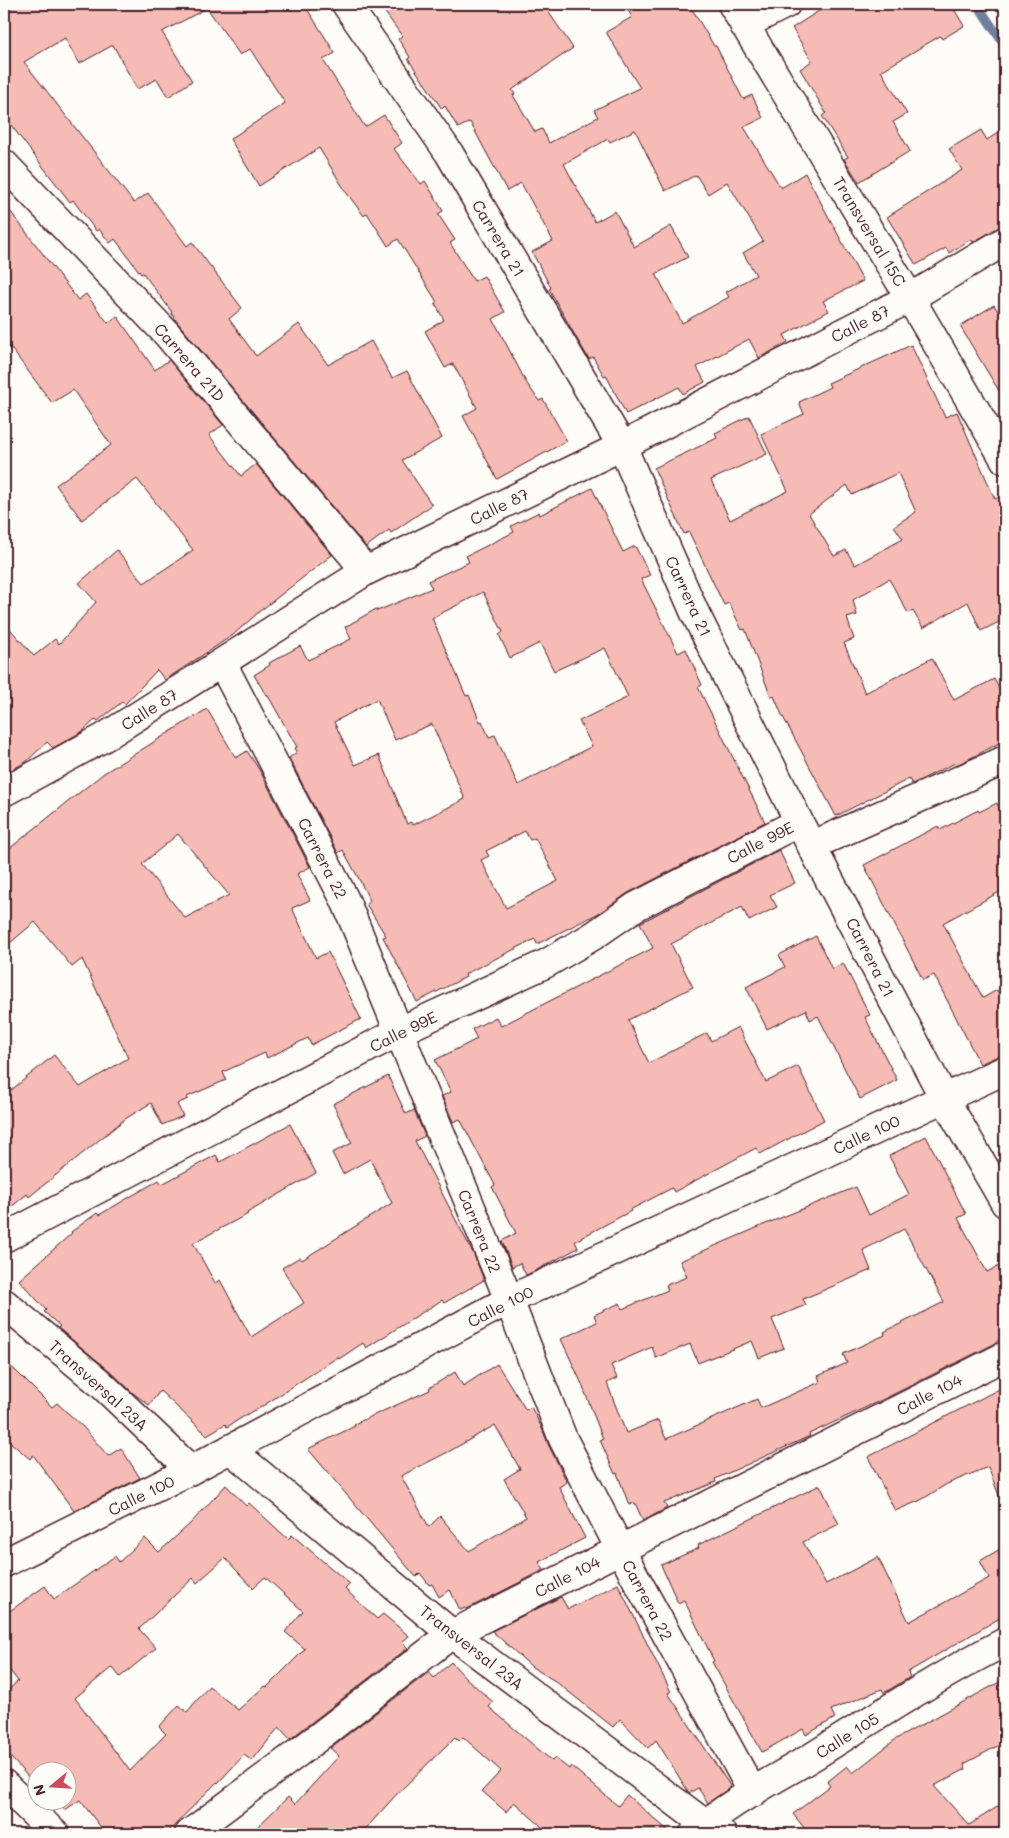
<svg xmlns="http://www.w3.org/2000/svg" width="1009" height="1838" font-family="Mali,sans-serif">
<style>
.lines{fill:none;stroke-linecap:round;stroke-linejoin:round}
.stream{stroke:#707f9c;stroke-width:9}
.building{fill:#f6bbb5;stroke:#4a1f2b;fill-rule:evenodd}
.minor-casing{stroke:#4a1f2b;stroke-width:31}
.minor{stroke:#fdfcf7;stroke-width:28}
.labels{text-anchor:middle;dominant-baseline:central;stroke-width:5;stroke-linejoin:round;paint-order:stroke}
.street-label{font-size:16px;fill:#4a1f2b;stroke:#fdfcf7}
</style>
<rect width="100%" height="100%" fill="#fdfcf7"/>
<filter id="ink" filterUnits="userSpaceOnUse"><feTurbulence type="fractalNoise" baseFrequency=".02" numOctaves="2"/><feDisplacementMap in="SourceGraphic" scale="10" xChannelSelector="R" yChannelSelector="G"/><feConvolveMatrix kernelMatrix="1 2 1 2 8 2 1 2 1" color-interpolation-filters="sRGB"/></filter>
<g filter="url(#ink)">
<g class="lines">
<path class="stream" d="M977,4L1005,46"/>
</g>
<path class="building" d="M18,4H304L335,53L323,60L365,127L384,115L402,143L394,149L421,184L425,181L443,211L438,214L455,240L450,243L474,281L484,276L505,312L493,319L526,382L539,401L543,399L567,441L497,479L463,416L477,408L453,364L445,368L425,331L444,320L435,303L437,302L398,239L388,246L367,213L364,216L346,192L319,148L259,186L230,139L285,103L250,49L240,55L207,8L162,32L192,81L168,97L157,79L137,89L113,45L79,64L65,38L24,62L134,203L148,193L187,246L192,242L242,308L229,319L256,356L299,324L328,365L371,341L392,378L407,371L442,438L402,460L432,505L391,533L389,530L366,547L178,323L171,313L172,312L143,273L141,274L115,239L110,243L99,229L96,231L73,200L70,202L4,116V12Z
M379,4H543L573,48L512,90L515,94L513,95L535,132L542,129L549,143L598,117L594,110L640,88L606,32L632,17L624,4H689L714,46H716L743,99L752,95L763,118L744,127L781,188L805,173L863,281L823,301L829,311L784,335L788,342L759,358L749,339L697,367L705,382L683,394L679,387L626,414L606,375L604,376L593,357L589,359L577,339L549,289L551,288L532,252L553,241L521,183L507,191L470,122L458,128L445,106L442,109L408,59L410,57L398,39L402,36ZM635,130L665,191L696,175L708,194L727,182L763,241L743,253L756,275L726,292L729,297L682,323L656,274L688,257L671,226L634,247L615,211L595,222L564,164L608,139L610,142Z
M830,4H951L964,26L942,39L940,36L881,71L907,114L893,122L910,151L859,182L844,159L848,157L822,116L826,113L800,69L812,61L792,28Z
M1005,128V224L973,242L971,239L949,253L946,248L916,265L887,217L962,170L949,149L981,130L987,140Z
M4,203L78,300L86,294L108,323L117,316L155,370L169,360L223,425L209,435L241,476L256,464L332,555L260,611L233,635L165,680L157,670L125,704L122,702L98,721L96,719L83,731L53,748L47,742L26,762L4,774V622L34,656L55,639L59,644L96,602L79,583L117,550L144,583L193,550L137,479L82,520L56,485L111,445L73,390L52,403L4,339Z
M994,305L1005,322V401L960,326Z
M911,345L945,417L957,412L995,499L1005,494V619L981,631L968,602L923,628L913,611L908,613L889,579L853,600L857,615L847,618L854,639L844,643L865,693L932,658L954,700L994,679L1005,700V740L963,762L956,765L955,763L912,784L909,779L836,816L782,715L774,696L771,697L745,629L742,630L729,603L724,605L689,532L684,534L654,468L717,438L715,433L749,416L767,454L711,480L730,520L788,491L761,434L804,414L799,402L830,387L828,383ZM898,473L916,512L894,526L903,539L855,565L846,550L834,556L809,514L847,485L852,495Z
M592,488L623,552L635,546L650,575L641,579L678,653L686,649L702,685L698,687L765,822L628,893L601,912L537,944L535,939L465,974L466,977L417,1002L383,937L386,936L366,904L370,901L359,879L343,850L338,853L289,758L297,752L295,748L297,747L267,694L266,695L254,675L270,665L269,663L300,646L308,660L351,639L345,627L376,609L377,611L432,588L428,581L469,562L466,556L514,532L511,526L539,512L540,515ZM483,592L503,632L499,635L510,658L540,643L554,671L605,648L628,697L579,721L592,746L518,785L495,735L489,737L482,721L480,722L469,695L466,696L432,618ZM377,699L395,740L432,724L465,799L413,825L411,822L407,824L379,755L355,765L334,722ZM525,831L530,840L535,838L558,881L506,908L481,860L489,856L486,851Z
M207,709L236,758L247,751L260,771L310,867L297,874L310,900L292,908L316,958L328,952L361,1019L311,1045L308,1038L267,1058L265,1053L223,1072L226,1080L187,1097L188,1099L177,1104L183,1116L162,1125L151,1103L125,1119L29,1197L27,1194L4,1213V1096L54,1055L80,1087L128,1058L82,959L72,967L35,922L4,948V853L104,773ZM178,834L229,895L185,918L142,864Z
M997,803L1005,820V889L943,923L983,998L997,990L1005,1006V1055L998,1056L980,1064L934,975L923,980L864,865L938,826L940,830L978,810L979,812Z
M779,850L795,883L770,895L777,907L749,921L742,907L671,944L693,987L628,1020L649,1063L707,1033L711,1041L738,1027L766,1082L798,1066L824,1120L760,1154L756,1148L674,1192L672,1188L630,1210L631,1211L575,1241L578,1248L535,1271L526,1275L520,1263L512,1267L502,1241L516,1233L492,1187L495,1185L460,1119L453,1122L442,1096L451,1092L435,1060L477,1039L472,1029L496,1017L501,1026L653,948L640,923Z
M816,936L832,969L843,963L870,1015L865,1017L897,1080L860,1099L818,1016L810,1020L806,1010L767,1029L746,987L785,967L779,955Z
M388,1076L406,1114L414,1110L425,1136L415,1141L474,1255L484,1280L444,1303L442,1300L366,1348L363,1343L339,1359L338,1357L255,1411L254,1410L227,1427L225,1424L207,1435L160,1391L149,1405L133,1393L110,1371L58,1328L60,1326L44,1312L46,1310L19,1280L72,1233L71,1232L97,1213L99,1215L159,1180L162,1184L216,1155L220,1162L290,1124L316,1173L247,1213L248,1214L193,1243L215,1283L220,1280L251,1337L304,1303L282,1268L300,1257L302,1260L392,1203L370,1159L343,1174L332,1153L352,1143L333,1104Z
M926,1136L966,1214L958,1218L987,1272L1005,1263V1335L994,1344L888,1397L809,1434L810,1436L715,1479L716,1482L664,1503L667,1508L643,1521L635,1503L629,1505L617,1473L615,1474L600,1440L603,1439L581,1382L561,1339L597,1322L594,1315L620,1303L622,1309L668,1290L666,1285L687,1277L680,1261L768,1223L856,1187L869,1215L909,1194L889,1156ZM904,1229L944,1302L884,1332L885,1335L843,1354L847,1363L818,1376L820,1382L761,1408L757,1399L666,1439L658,1420L626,1433L607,1383L617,1378L611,1365L652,1347L656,1358L690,1344L698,1363L752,1341L759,1358L784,1348L772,1319L806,1305L803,1299L871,1270L863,1250Z
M4,1361L16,1371L52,1407L57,1403L83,1427L108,1456L121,1448L140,1478L74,1511L33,1455L30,1459L4,1437Z
M497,1364L526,1410L531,1407L541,1426L549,1446L567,1482L559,1487L585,1538L539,1562L544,1570L467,1609L465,1608L460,1610L450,1590L439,1597L432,1584L429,1585L420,1573L416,1577L308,1449L355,1426L354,1424L430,1390L429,1388L455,1372L463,1386ZM495,1425L520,1469L504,1479L526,1517L469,1551L440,1516L429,1527L401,1476L450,1451Z
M1005,1386V1506H1003L988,1467L947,1484L921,1500L895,1511L868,1457Z
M226,1485L246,1506L249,1503L288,1539L292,1535L350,1584L345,1589L377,1619L383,1614L409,1636L402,1642L408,1648L290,1739L279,1727L252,1761L244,1755L218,1783L217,1782L166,1834H106L80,1800L65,1810L58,1800H68V1770H38V1788L4,1750V1694L18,1681L4,1663V1615L45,1586L54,1599L115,1556L119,1562L145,1538L159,1552L191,1523ZM225,1558L253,1588L265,1577L303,1611L285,1632L305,1649L267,1687L265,1686L238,1710L209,1686L187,1712L179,1705L159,1727L166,1734L130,1771L75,1698L112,1667L120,1677L156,1648L139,1629L193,1578L197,1583Z
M820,1485L839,1524L803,1542L826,1584L878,1557L909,1622L989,1578L980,1561L1005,1546V1615L908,1672L910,1677L884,1693L882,1689L831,1710L835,1718L806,1735L803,1729L762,1752L712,1662L714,1661L684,1600L678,1603L661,1565L699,1548L698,1545Z
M618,1584L671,1692L668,1693L731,1787L708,1803L698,1788L689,1793L656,1740L648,1748L620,1719L613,1727L555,1681L532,1667L492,1631L561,1597L568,1609Z
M451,1662L466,1678L493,1702L489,1707L552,1761L555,1758L569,1769L571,1766L618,1806L627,1795L672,1834H550L514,1802L506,1812L482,1791L501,1771L463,1737L459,1741L455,1737L395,1796L361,1834H250L288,1797L295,1804L339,1756L330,1748L429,1672L434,1678Z
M1005,1679V1742L964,1764L966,1769L934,1786L969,1825L1005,1802V1834H809L793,1814L830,1786L827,1782L847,1766L853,1773L896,1739Z"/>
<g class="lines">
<g class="minor-casing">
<path id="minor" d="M346,4L449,153L622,446L694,611L799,822L944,1098L1005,1203
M732,4L910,298L1005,460
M744,25L786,4
M4,164L167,334L366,571
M222,663L345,900L509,1300L563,1439L620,1549L753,1793
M4,792L103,738L366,571L622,446L910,298L1005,241
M813,845L1005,760
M4,1238L398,1032L547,963L593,936L635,907L799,822
M4,1303L100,1383L191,1470
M230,1449L452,1634L705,1824L722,1834
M4,1563L191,1470L509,1300L1005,1070
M4,1784L55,1834
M189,1834L303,1749L452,1634L1005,1356
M694,1834C726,1804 774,1780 812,1757C876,1717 938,1676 1005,1642"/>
</g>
<use href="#minor" class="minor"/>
</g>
</g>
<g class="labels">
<g class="street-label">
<text transform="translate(870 231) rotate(59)">Transversal 15C</text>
<text transform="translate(499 238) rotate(59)">Carrera 21</text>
<text transform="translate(860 323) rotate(-27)">Calle 87</text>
<text transform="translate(190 362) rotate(49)">Carrera 21D</text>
<text transform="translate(499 506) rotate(-26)">Calle 87</text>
<text transform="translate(689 596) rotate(65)">Carrera 21</text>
<text transform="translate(149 709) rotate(-32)">Calle 87</text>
<text transform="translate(760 842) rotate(-27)">Calle 99E</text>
<text transform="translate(323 858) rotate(63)">Carrera 22</text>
<text transform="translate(871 957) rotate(63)">Carrera 21</text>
<text transform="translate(403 1031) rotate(-26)">Calle 99E</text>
<text transform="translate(866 1134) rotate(-25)">Calle 100</text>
<text transform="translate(480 1231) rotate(68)">Carrera 22</text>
<text transform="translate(500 1306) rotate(-27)">Calle 100</text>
<text transform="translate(99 1385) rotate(42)">Transversal 23A</text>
<text transform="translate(929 1394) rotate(-27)">Calle 104</text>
<text transform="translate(141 1495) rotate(-26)">Calle 100</text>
<text transform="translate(567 1576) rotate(-27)">Calle 104</text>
<text transform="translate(648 1600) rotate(62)">Carrera 22</text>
<text transform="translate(472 1647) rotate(38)">Transversal 23A</text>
<text transform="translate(847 1735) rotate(-32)">Calle 105</text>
</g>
</g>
<rect width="1009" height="1838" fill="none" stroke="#fdfcf7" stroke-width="20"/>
<rect x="10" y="10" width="989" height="1818" fill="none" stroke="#4a1f2b" stroke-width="2" filter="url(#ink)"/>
<g transform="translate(52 1786) rotate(252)"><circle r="24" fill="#fdfcf7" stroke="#b5a4a5"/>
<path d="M0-4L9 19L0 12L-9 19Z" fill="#d1495b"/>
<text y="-8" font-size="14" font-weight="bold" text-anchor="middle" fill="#4a1f2b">N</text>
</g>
</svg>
